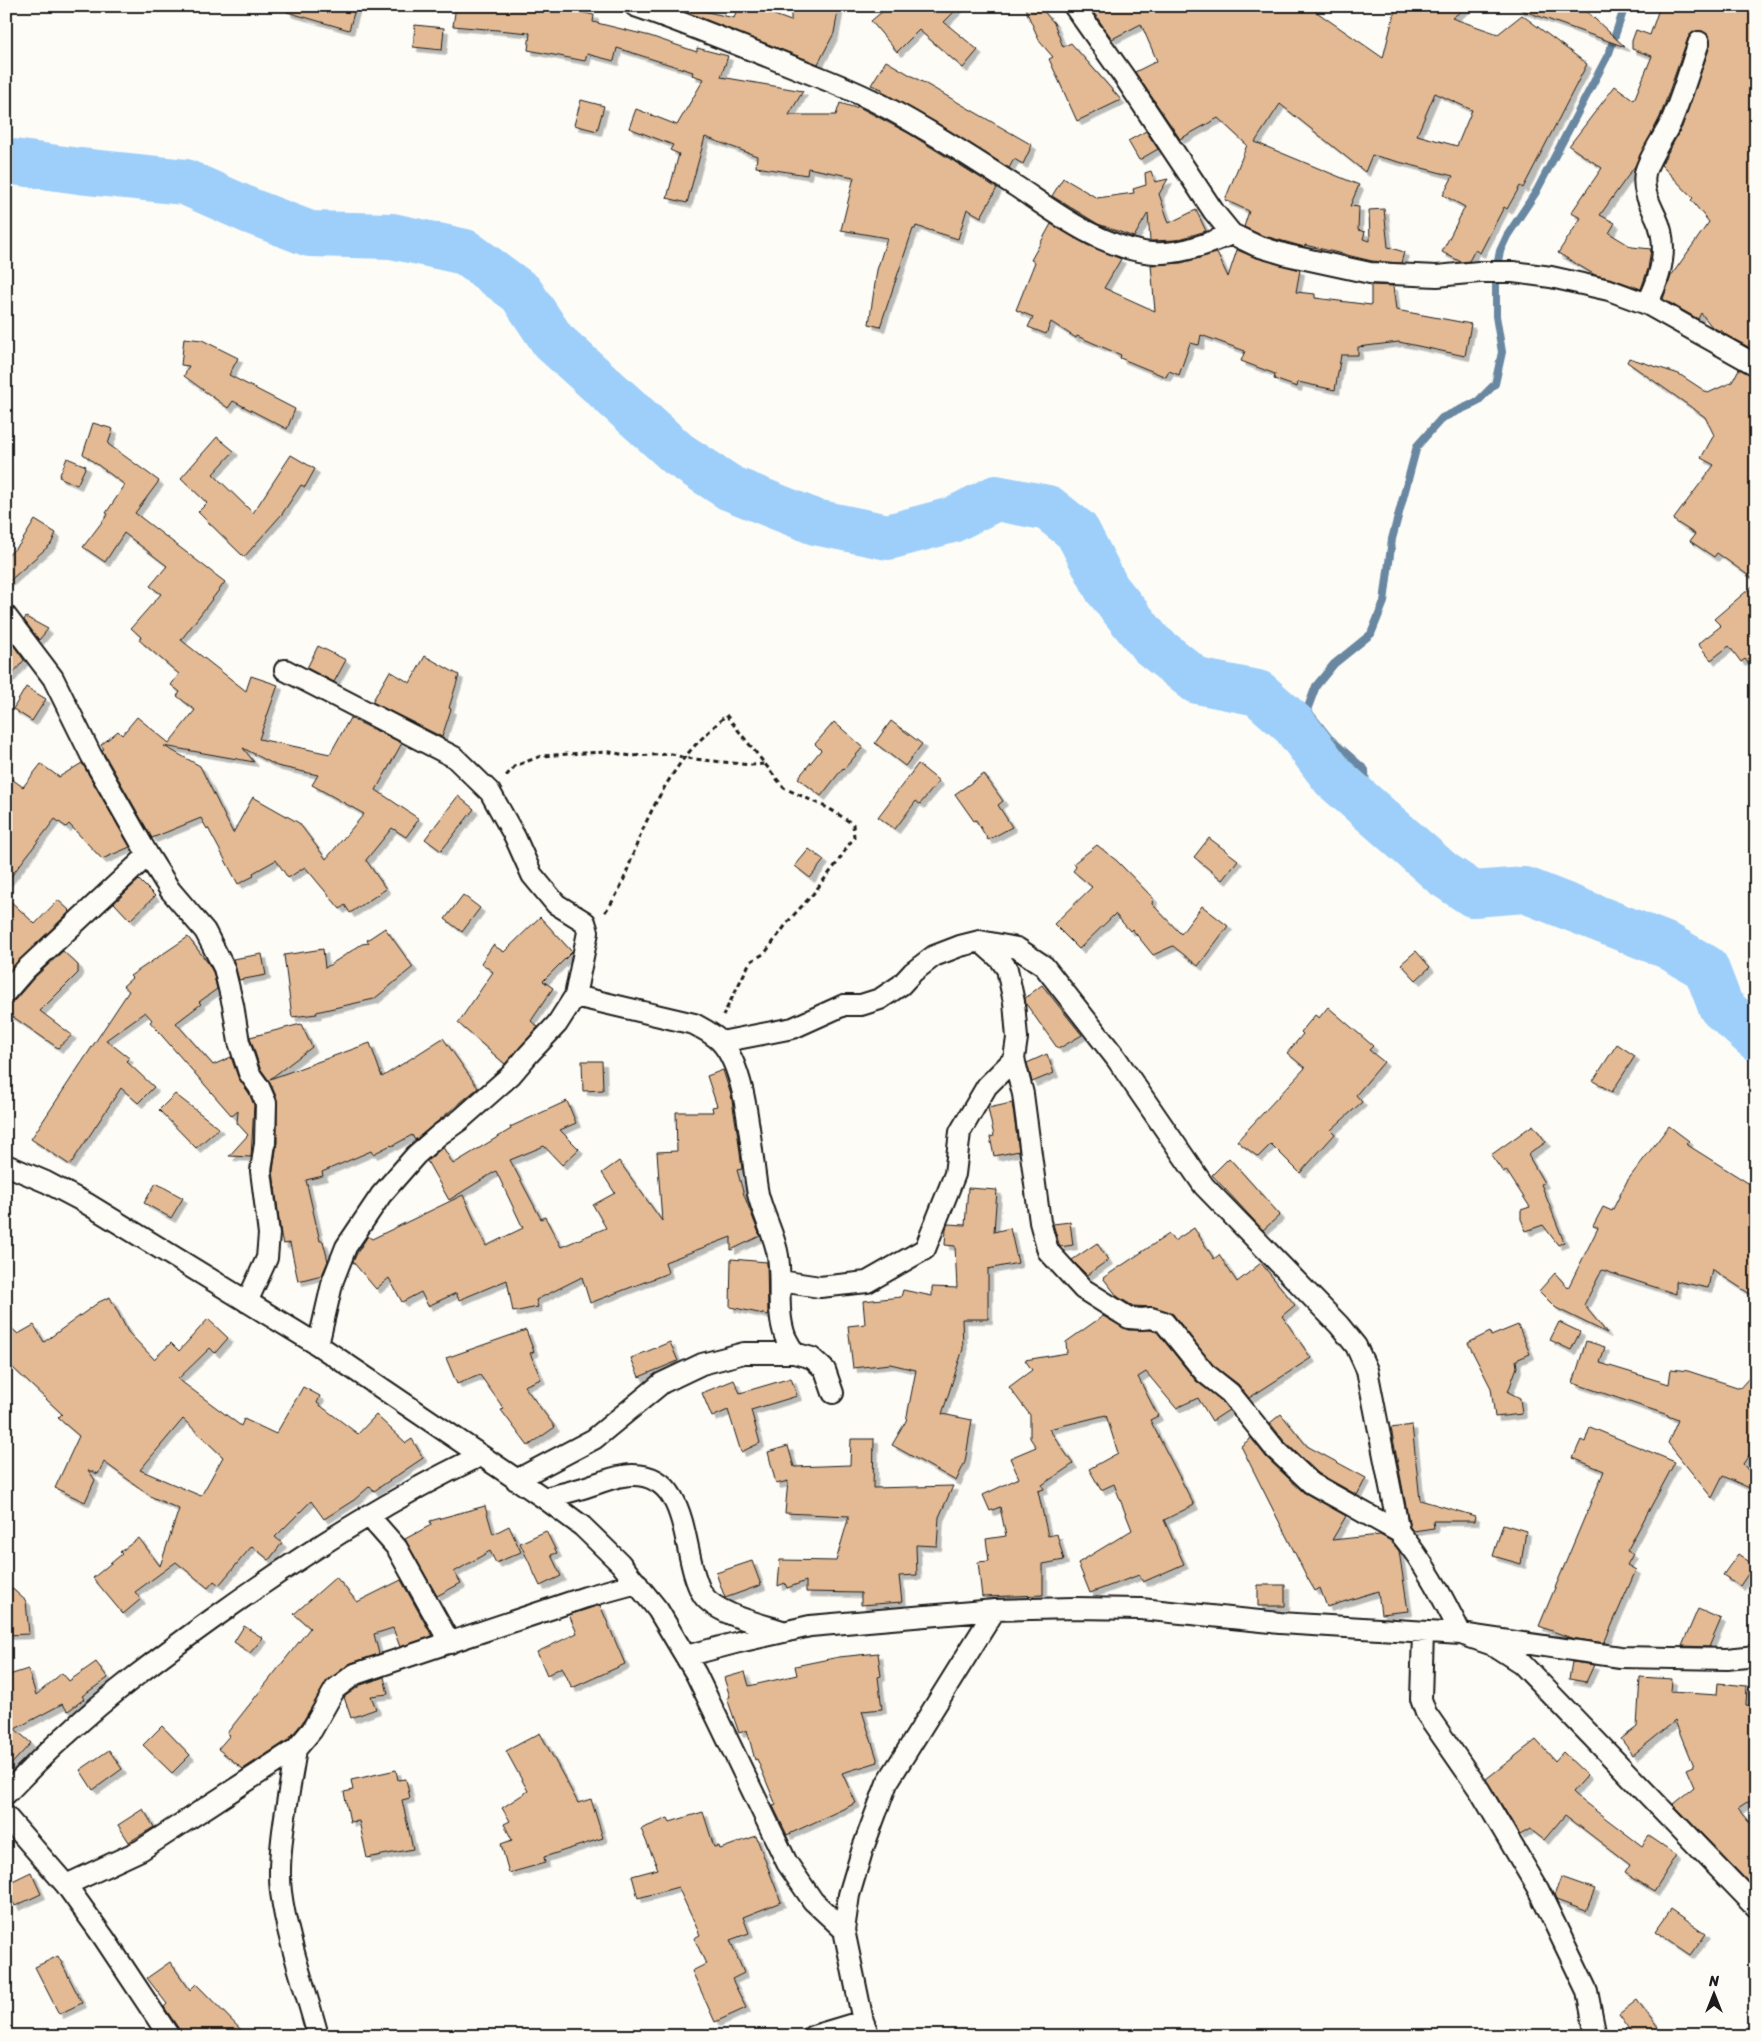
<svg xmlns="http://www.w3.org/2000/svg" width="1762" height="2042" font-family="Sriracha,sans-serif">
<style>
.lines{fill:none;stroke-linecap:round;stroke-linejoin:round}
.stream{stroke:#6987a1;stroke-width:8}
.river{stroke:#9dcffa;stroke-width:46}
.building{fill:#e3ba93;stroke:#1c1c1c;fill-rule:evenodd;filter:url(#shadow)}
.minor-casing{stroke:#1c1c1c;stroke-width:24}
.path{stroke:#1c1c1c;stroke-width:3;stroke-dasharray:5 4;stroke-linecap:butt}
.minor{stroke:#fdfcf7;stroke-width:20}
</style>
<defs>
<filter id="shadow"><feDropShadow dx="4.5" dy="4.5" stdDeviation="0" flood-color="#0004"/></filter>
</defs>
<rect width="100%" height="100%" fill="#fdfcf7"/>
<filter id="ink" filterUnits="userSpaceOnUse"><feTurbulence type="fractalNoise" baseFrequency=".02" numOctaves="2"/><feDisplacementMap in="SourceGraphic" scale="10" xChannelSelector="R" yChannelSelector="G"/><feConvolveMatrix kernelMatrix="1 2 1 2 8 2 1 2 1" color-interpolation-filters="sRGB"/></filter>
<g filter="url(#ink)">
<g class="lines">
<path class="stream" d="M1497,266L1500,251L1507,236L1536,192L1609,53L1625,6
M1367,806L1365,770L1329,738L1307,710L1316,686L1334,664L1371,634L1384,602L1392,539L1417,446L1442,418L1477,402L1495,384L1502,352L1496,316V284"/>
<path class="river" d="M6,161L79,171L185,182L250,211L310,234L392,236L465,252L521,293L553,341L678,454L730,488L815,522L888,537L952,520L996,498L1048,508L1077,531L1107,589L1151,644L1197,681L1258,693L1294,725L1334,778L1443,874L1473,894L1525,890L1668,946L1706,968L1721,1007L1756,1038"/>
</g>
<path class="building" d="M288,6H356L349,30L287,12Z
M456,6H503L543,10V6H566V9L594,15L593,22L650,36L697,52V48L728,56L721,77L803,91L789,115H836L840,103L856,108L857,106L908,133L997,188L981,217L967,209L958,239L916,226L915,229H913L880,327L869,324L877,270L887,238L841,230L854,177L808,168L807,175L756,167L757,156L705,137L687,203L667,198L679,154L670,150L673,145L629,128L636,109L677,125L704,79L692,75L693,72L617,48L614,61L587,54L585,61L528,50L530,33L453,26Z
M671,6H681L734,18L738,6H750L791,21V6H839L834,33L818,64Z
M889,6H960L944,22L978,50L963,68L919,30L897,52L871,21Z
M1024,6H1039L1054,23L1063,47L1071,43L1121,100L1077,121L1049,59L1053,57L1040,42Z
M1089,6H1308L1383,58L1396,6H1468L1452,18L1498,34L1522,15L1587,64L1523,188L1520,186L1507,209L1504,207L1480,253L1475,250L1469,261L1461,262L1442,252L1465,207L1443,195L1453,176L1372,155L1365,172L1280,104L1255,142L1359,185L1350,206L1359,207L1358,230L1365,232L1363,239L1370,241L1369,210L1384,209L1388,247L1404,252L1401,263L1372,261L1305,245L1304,247L1290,243L1261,235L1244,227L1249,211L1225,200L1247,145L1218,118L1180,139L1135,72L1157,61L1141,24L1112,39ZM1435,93L1472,110L1457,146L1417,135Z
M1520,6H1581L1625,47L1519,9Z
M1660,6H1756V351L1726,335L1721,330L1720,331L1712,327L1701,313L1698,319L1663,299L1671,276L1709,222L1691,200L1693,198L1661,165L1682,127L1710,46V39L1703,31H1696L1688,38L1660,117L1635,166L1600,215L1615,223L1609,233L1632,247L1651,249L1648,269L1641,289L1613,279L1595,275L1558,253L1581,218L1571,213L1602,168L1569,146L1615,86L1634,100L1652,56L1632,49V41L1636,30L1650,35Z
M415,25L444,28L442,50L413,47Z
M886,61L1032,145L1023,164L1014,159L1009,168L937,123L882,92V89L871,85Z
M581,100L604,106L597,131L574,125Z
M1146,131L1158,149L1139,160L1128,141Z
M1151,171L1155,182L1168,179L1159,194L1169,223L1196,210L1206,231L1176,240L1150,241L1148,213L1134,237L1098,224L1052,196L1063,178L1097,198L1134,193L1133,189L1146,185L1145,173Z
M1051,224L1087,245L1121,259L1104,288L1155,311L1151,265L1181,263L1217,253L1228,277L1237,250L1254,257L1300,270L1296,292L1315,294V298L1371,305V285L1393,286L1396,310L1471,324L1465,356L1399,342L1358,347V355H1341L1335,390L1298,382L1297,387L1274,379L1275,374L1241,361L1245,351L1201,335L1199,345L1190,343L1179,375L1169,371L1166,377L1120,358L1121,355L1077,336L1076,338L1051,322L1046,334L1028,327L1033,317L1016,310L1035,262L1031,260Z
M184,338L202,340L238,358L229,375L295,409L287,429L233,401L228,408L184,376L189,366L181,365Z
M1629,358L1679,374L1708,393L1732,382L1739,369L1756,377V581L1717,553L1714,557L1690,541L1695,534L1673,520L1714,465L1701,458L1714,435L1705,417L1627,362Z
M93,423L113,429L108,444L159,481L135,513L225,582L181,640L246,691L251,676L278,685L259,739L330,754L350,718L402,743L376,790L419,819L406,837L392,828L366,860L386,889L350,913L345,905L340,909L305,867L288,878L276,860L253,873L254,876L238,884L208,828L207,829L201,818L152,838L102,750L104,749L101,745L118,731L122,735L137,717L169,743L195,710L177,696L180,692L171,685L179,674L139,640L141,637L131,628L161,594L150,586L167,566L124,533L105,562L83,547L108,514L106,513L125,485L83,454ZM164,746L254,762L243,748L277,766L318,775L312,785L364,814L326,859L299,823L253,797L233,833L200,766Z
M217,437L234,451L213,474L253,513L291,455L315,469L305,487L301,485L282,514L244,557L198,512L207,503L181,478Z
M67,458L86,466L77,485L59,477Z
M35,520L56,533L51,544L6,584V557L20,544Z
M1756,583V672L1745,659L1741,662L1729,646L1711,660L1698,644L1721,626L1714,619Z
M26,617L48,629L39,640L24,620Z
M9,639L24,660L6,682V642Z
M318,646L346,660L334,682L307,668Z
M425,656L459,675L449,708L451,709L442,737L372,702L390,671L410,683Z
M26,687L46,699L32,721L13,709Z
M891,721L922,744L905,766L875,743Z
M834,722L863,747L844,769L843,768L821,796L798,778L821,750L815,744Z
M82,763L130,847L102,859L69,824L66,827L55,819L6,883V775L23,787L41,764L59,777Z
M918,764L939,781L920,804L916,801L895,829L878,817Z
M984,774L1003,801L998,805L1012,827L988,840L976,820L974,821L955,794Z
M458,796L474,809L441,851L425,839Z
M1209,838L1238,860L1222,880L1194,857Z
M1097,845L1117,861L1153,898L1152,904L1181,934L1202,906L1228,926L1198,966L1173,946L1153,955L1132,929L1130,931L1115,914L1079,949L1054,924L1092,887L1073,871L1076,867L1074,863Z
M809,849L824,860L810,878L795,866Z
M139,880L155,896L130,920L114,903Z
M463,895L480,908L462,932L445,919Z
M6,897L35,924L58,900L70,911L6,974Z
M540,917L572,952L543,981L553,988L531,1021L538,1027L505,1064L458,1023L493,972L481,963L493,945L504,952Z
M385,928L413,967L374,999L316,1012L317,1014L292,1017L284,955L323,949L325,968L362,944L369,943L367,940Z
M188,937L208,963L213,972L217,989L199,1002L201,1004L176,1023L213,1065L231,1057L238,1077L249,1093L254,1105L251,1157L229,1156L248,1135L237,1123L238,1111L232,1116L150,1022L152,1020L145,1012L106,1040L129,1058L126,1061L154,1087L138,1103L121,1088L70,1165L31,1139L129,991L123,986L132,978L130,976Z
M63,951L78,965V973L40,1011L72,1035L58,1048L6,1012V1004L15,1000L34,978Z
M1416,951L1430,967L1416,980L1401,964Z
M262,954L266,975L239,980L233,959Z
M1042,985L1082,1035L1058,1049L1026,1004L1025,998Z
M1328,1007L1373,1046L1369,1050L1384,1062L1356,1095L1362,1102L1331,1130L1335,1134L1300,1173L1271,1144L1258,1157L1237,1141L1305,1068L1287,1053L1303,1034L1301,1032L1315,1015L1319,1018Z
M301,1024L312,1047L270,1079L370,1043L382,1077L443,1038L478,1088L415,1140L412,1135L392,1146L391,1145L373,1154L371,1151L322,1172L323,1176L306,1180L320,1241H323L328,1261L322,1275L298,1281L290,1243L283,1244L281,1235L273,1171L277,1143V1099L270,1082L260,1068L250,1037Z
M1617,1044L1635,1056L1612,1092L1593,1081Z
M1047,1054L1054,1073L1032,1082L1027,1063Z
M582,1061H602L603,1090L583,1091Z
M723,1070L731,1095L738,1137L742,1169L737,1170L744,1195L760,1236L731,1250V1237L665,1262L668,1273L590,1303L582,1277L536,1300L538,1307L513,1312L507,1280L459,1300L456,1293L428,1306L421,1292L402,1302L389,1278L376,1289L353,1262L357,1253L368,1236L372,1239L463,1195L486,1246L523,1228L496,1171L449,1200L427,1161L443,1147L453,1164L511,1129L510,1127L567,1101L576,1123L560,1130L579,1149L562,1165L544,1146L510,1160L541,1219L545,1217L561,1247L606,1228L593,1205L615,1193L602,1173L619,1161L662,1221L657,1152L677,1151L676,1112H713L712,1107L717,1106L707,1076Z
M175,1094L219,1128L196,1148L159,1110Z
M1012,1103L1019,1151L994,1156L990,1137L994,1136L988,1108Z
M1533,1125L1546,1142L1528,1155L1544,1183L1541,1184L1564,1242L1558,1245L1543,1225L1526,1231L1521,1219V1210L1530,1207L1506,1170L1503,1172L1491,1155Z
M1669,1126L1689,1141L1686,1144L1756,1188V1298L1712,1269L1708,1288L1676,1281V1294L1602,1270L1584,1305L1607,1333L1556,1308L1539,1291L1555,1273L1568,1288L1598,1228L1593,1226L1603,1207L1612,1211L1627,1181Z
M1229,1158L1280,1215L1263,1230L1212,1175Z
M156,1183L183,1198L171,1218L144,1203Z
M968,1188L997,1190L994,1232L1010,1228L1018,1263L988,1269V1319H962L963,1349L942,1414L972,1420L965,1462L956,1481L892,1445L906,1421L916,1370L890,1364L853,1368L848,1326L865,1324L863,1301L901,1297L903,1290L932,1296V1287L957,1288L955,1246L945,1245L946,1228L948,1224L965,1225Z
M1070,1222L1073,1245L1060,1247L1053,1224Z
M1194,1228L1214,1259L1219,1255L1237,1282L1261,1263L1295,1305L1282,1316L1311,1358L1249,1398L1238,1384L1213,1365L1173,1314L1154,1307L1133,1306L1118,1297L1103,1278L1169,1234L1174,1241Z
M1097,1243L1108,1260L1087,1275L1072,1260Z
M731,1259L767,1262L768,1315L730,1307Z
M110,1297L128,1332L154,1359L171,1343L179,1351L208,1319L228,1338L215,1353L210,1348L178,1379L241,1426L244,1419L276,1434L303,1387L320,1396L317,1403L358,1434L376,1415L406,1443L412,1439L423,1458L374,1491L370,1486L354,1500L324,1519L311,1501L275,1537L282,1543L269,1560L252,1546L219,1585L214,1581L208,1588L176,1562L135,1592L141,1599L123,1614L93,1578L122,1554L120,1552L139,1538L160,1566L179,1509L152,1497L104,1462L98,1474L88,1470L95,1480L85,1502L55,1488L79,1436L58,1418L62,1414L13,1368L6,1355V1323L18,1334L34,1325L44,1342L99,1302ZM183,1419L223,1457L201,1496L140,1470Z
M1103,1316L1128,1330H1150L1157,1332L1196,1381L1222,1401L1229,1410L1212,1421L1198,1398L1176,1408L1146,1372L1138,1377L1158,1416L1150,1420L1194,1505L1164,1520L1184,1564L1143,1582L1139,1575L1090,1593L1078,1563L1132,1530L1114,1484L1101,1490L1089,1469L1118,1453L1106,1415L1049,1429L1073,1464L1042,1485L1044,1489L1038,1491L1048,1536L1057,1534L1064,1560L1043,1564V1595L982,1597L978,1562L989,1561L986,1539L1006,1536L1000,1507L990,1511L983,1495L1019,1478L1010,1458L1036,1447L1030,1438V1415L1009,1387L1032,1370L1025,1360L1067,1353L1066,1342Z
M1559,1322L1580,1332L1571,1350L1550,1340Z
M1518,1325L1530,1354L1516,1360L1517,1367L1508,1392L1520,1398L1522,1414L1495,1417L1491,1388L1468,1343L1490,1332L1491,1336Z
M526,1330L534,1352L530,1353L541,1379L524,1386L555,1427L528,1446L501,1410L504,1409L480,1375L457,1384L446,1358Z
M1586,1341L1605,1347L1600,1363L1669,1384L1671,1369L1688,1371L1740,1388L1756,1370V1445L1743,1464L1756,1480V1491L1723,1476L1712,1498L1668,1443L1678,1420L1668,1416V1415L1573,1383Z
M670,1342L678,1361L639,1377L631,1358Z
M791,1378L797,1396L751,1410L760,1443L741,1452L728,1410L712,1417L702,1393L734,1380L740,1393Z
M1281,1414L1307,1446L1366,1478L1357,1495L1318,1473L1284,1441L1270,1423Z
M1412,1425L1420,1500L1475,1516L1474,1521H1433L1434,1528L1413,1531L1410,1527L1391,1428Z
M1590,1427L1675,1462L1627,1551L1633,1554L1627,1565L1636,1570L1604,1643L1571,1638L1539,1626L1604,1471L1573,1458L1581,1440L1585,1442Z
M1251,1438L1267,1458L1303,1492L1346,1516L1332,1540L1380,1535L1391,1541L1399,1551L1408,1611L1381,1614L1378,1591L1327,1607L1320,1588L1315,1591L1308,1579L1241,1446Z
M851,1439H874L873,1488L953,1486L939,1517L937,1546L916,1545L917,1575L899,1576L902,1602L861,1605V1593L806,1592V1581L787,1588L785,1583L778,1586L780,1560L836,1561L849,1516L785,1513L788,1481L776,1484L768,1452L788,1446L794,1467L850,1465Z
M485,1506L493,1534L509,1526L521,1552L496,1563L490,1551L454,1572L461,1583L437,1596L405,1539L431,1525L430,1521Z
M1503,1524L1526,1531L1521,1564L1493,1556Z
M546,1531L557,1553L551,1555L561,1576L540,1586L520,1543Z
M1738,1554L1754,1565L1740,1586L1723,1575Z
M752,1561L761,1585L725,1598L716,1573Z
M336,1577L357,1602L401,1580L432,1636L400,1647L393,1628L374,1634L379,1654L351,1663L328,1680L302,1723L288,1740L243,1769L218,1749L230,1735L227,1733L310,1628L294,1614Z
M6,1583L26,1601L29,1634L6,1635Z
M1258,1585H1285V1606H1258Z
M600,1605L625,1664L572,1688L562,1667L547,1675L537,1652L577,1633L569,1615Z
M1698,1609L1721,1619L1709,1647L1682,1646Z
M244,1626L263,1638L250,1653L234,1642Z
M878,1653L881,1676L878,1677L882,1709L862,1711L878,1762L842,1773L856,1803L787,1835L773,1806L776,1805L757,1759L755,1760L747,1730L739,1733L727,1698L730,1697L724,1678L745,1672L749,1686L797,1675L795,1666L839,1657Z
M96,1662L108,1678L82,1696L84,1699L68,1711L62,1704L15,1729L31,1743L6,1770V1676L28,1669L36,1695L62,1673L69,1681Z
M1572,1662L1594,1665L1586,1682L1569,1679Z
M384,1677L388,1694L371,1696L376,1709L351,1718L344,1697L361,1685Z
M1640,1677L1672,1679L1671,1692L1717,1695L1718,1683L1747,1686L1746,1706L1756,1707V1797L1738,1809L1756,1831V1890L1673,1804L1694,1787L1686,1769L1693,1766L1675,1721L1633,1755L1621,1739L1637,1727Z
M162,1726L190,1755L172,1773L143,1745Z
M540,1733L578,1803L591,1799L603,1838L544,1857L545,1863L509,1873L501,1844L512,1840L504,1824L510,1821L502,1808L528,1791L506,1751Z
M1536,1740L1555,1761L1563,1752L1587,1775L1572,1792L1575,1795L1642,1846L1649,1836L1677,1855L1654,1891L1625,1873L1630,1865L1565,1815L1544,1840L1530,1829L1520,1835L1486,1779Z
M109,1750L122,1769L93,1790L80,1770Z
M396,1770L398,1780L406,1779L410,1798L402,1800L413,1849L367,1858L359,1821L350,1822L344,1792L353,1790L351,1780Z
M143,1809L154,1827L129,1842L118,1825Z
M703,1812L714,1847L719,1846L720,1849L756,1836L781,1902L743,1917L749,1933L730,1940L744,1973L732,1979L746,2008L715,2022L692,1971L706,1964L694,1938L700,1935L678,1887L638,1898L632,1876L658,1869L641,1829L668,1818L670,1822Z
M31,1872L41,1894L15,1906L6,1889V1884Z
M1561,1877L1595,1889L1586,1911L1556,1900L1554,1896Z
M1671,1909L1706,1933L1690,1955L1655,1931Z
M58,1956L82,2003L59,2014L35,1967Z
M170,1962L190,1990L196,1984L247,2036H181L179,2029L164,2007L167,2004L147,1978Z
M1637,2000L1664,2036H1635L1619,2014Z"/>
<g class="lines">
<g class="minor-casing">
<path id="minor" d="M635,6C680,21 725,40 769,57C805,72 843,85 878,103C926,128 972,158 1017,187C1056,213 1096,244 1144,252C1175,257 1204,245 1232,234
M1074,6L1125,78L1214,212L1232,234L1257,246L1287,255L1370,273L1437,276L1479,272H1513L1551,277L1609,290L1647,304L1756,365
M1647,304C1661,277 1670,246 1656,217C1649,202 1642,190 1645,173C1649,157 1664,137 1671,122C1682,96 1690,68 1699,42
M6,616L53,678L91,755L148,855L170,890L205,931L224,968L233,1005L239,1042L249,1073L259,1087L266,1103L265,1143L261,1171L269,1234L267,1258L247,1302
M285,670L454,757L490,792L515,837L532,875L556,904L585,922L588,932L575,996L557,1024L528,1055L511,1075L460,1120L439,1135L416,1155L381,1195L346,1247L333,1280L318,1345
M6,992L25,970L148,855
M575,996L694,1024C703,1029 712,1033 720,1041C749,1071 750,1153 758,1194C763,1215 775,1236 778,1256C782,1282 776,1311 785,1336C787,1341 791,1347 794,1353
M721,1042L793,1028L844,1005H861L880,999L901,985L913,972L934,956L960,946L980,941L1017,948L1044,966L1116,1058L1204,1186L1339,1325L1356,1346L1367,1370L1399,1532C1425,1563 1443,1598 1461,1634L1620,1657L1727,1659L1756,1656
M1014,1059L1023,1094L1040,1222L1048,1251L1083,1289L1129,1318L1142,1319L1151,1318L1164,1322L1205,1373L1230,1393L1275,1449L1311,1483L1399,1532
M6,1165L46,1182L86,1203L318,1345L544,1498L582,1526L620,1563L658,1610L696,1674L787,1863L813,1901L844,1930
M780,1281L820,1287L867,1282L925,1249L955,1174L960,1132L987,1086L1014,1059L1017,1038L1014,1002L1007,969L1000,959L981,942
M516,1480L594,1439L662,1383L702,1364L744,1353H794L812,1358L825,1370L833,1393
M544,1498C560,1494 576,1491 592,1485C605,1481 618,1475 632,1475C693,1474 680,1558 703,1595C716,1614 761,1624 782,1631
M368,1515L397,1548L450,1643
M1423,1632L1421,1699L1426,1713L1480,1791L1538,1889L1587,1991L1596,2036
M686,1656L739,1642L810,1626L995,1610L1074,1608L1141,1609L1280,1623L1461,1634L1493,1645L1521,1663L1756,1907
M296,1749C290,1790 276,1852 281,1892C287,1939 306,1990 318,2036
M6,1794C26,1774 45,1753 66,1735C111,1693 161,1656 211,1620C297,1558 385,1501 480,1456
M6,1816L66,1885L104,1938L169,2036
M66,1885L141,1850L296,1749L312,1730L335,1689L355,1674L586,1597L637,1583
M813,2036L863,2021
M869,2036L863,2021L844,1930L849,1895L863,1848L887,1783L995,1610"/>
</g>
<path class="path" d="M506,776L515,766L541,756L583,753L610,752L631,756L672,754L685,758L751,765L765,764
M605,912C624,888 629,863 640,836C650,812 664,786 679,765C692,746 710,731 726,715L784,788L830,809L853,824L854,837L837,863L813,894L791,918L765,953L750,962L723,1016"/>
<use href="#minor" class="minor"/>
</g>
</g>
<rect width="1762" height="2042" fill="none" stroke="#fdfcf7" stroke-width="25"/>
<rect x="12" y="12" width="1737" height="2017" fill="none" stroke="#1c1c1c" stroke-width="2" filter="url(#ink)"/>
<g transform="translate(1714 1994)" stroke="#fdfcf7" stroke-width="4" paint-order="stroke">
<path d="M0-4L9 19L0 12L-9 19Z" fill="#1c1c1c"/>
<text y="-8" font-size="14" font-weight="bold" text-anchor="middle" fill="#1c1c1c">N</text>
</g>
</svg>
